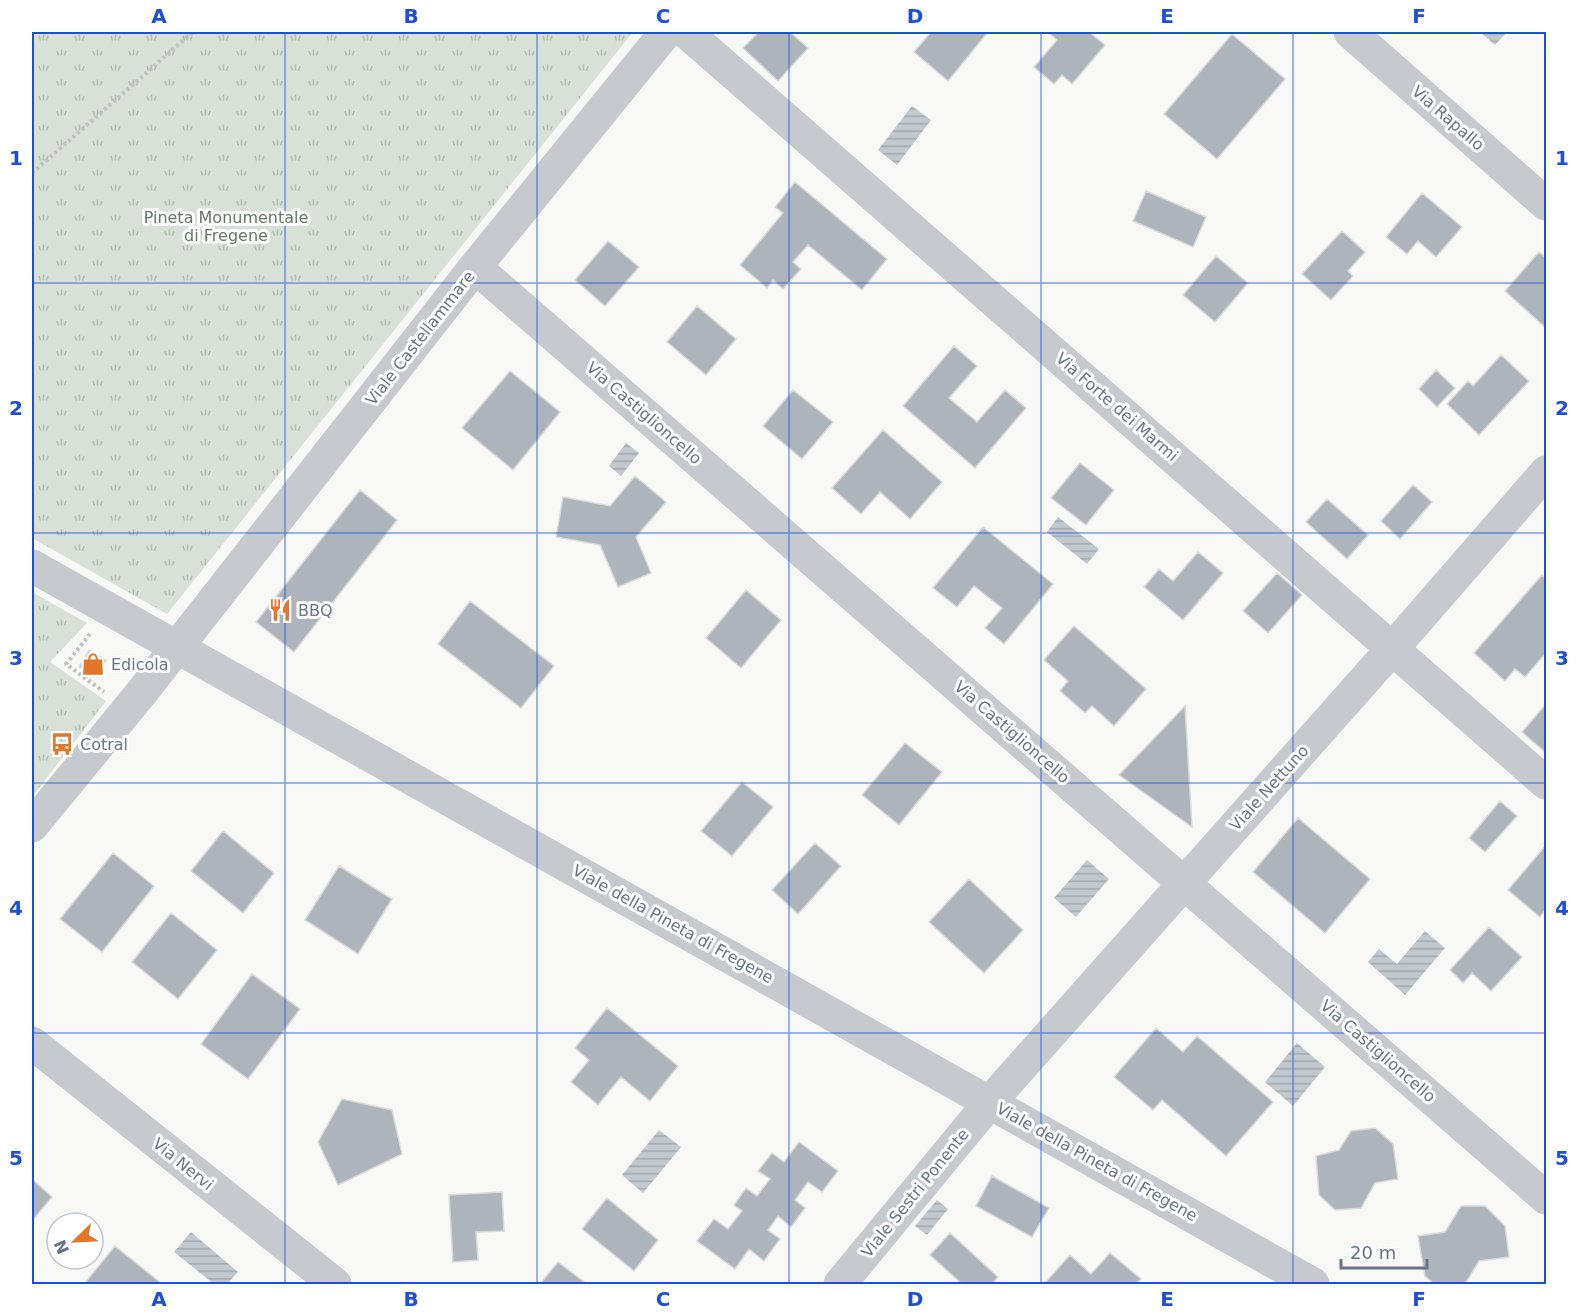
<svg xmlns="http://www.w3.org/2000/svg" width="1578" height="1316" font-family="'DejaVu Sans',sans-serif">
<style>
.grass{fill:url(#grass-tufts)}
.water{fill:url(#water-rules)}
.building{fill:#aeb4bc;stroke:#dadad8;stroke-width:1.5}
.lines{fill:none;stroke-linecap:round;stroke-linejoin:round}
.path{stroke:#c0c1c4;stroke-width:4;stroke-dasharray:3 3;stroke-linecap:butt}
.minor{stroke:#c6c9cd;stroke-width:33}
.grid{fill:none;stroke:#1d4ed8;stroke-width:1.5;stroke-opacity:0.55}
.labels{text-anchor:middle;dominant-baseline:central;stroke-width:6;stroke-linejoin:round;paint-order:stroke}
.street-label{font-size:16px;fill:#677487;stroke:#fff}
.park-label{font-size:16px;fill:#637962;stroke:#fff}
.poi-label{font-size:16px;fill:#677487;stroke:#fff;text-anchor:start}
.neatline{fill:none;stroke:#1d4ed8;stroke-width:2}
.grid-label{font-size:20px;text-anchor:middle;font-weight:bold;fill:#1d4ed8}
</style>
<defs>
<pattern id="grass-tufts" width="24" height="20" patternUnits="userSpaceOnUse" patternTransform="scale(1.5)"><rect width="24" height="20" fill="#d9e0d7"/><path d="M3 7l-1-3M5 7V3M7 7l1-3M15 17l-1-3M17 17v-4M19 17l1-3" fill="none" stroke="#b4bab4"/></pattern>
<pattern id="water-rules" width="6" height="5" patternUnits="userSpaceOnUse" patternTransform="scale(1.5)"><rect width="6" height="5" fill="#c1c9cf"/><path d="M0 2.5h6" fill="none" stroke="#a1a8ae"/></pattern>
</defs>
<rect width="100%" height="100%" fill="#f8f9f6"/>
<path class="grass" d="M32,32H633L167,614L32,538Z
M32,592L87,623L50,662L106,701L32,797Z"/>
<path class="water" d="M1480,32H1507L1495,45Z
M912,106L931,120L897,165L878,150Z
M626,443L639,453L621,476L609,466Z
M1058,517L1099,549L1087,564L1047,532Z
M1087,860L1109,879L1076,917L1054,898Z
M1425,931L1445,948L1405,995L1368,962L1379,949L1397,964Z
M1297,1043L1325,1067L1293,1106L1265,1082Z
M659,1130L681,1147L643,1193L622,1175Z
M937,1200L948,1209L927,1235L915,1226Z
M191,1232L238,1272L227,1284H214L174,1252Z"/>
<path class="building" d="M759,32H790L808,48L778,81L743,48Z
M931,32H988L948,81L914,52Z
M1050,32H1089L1105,45L1072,84L1062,75L1054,84L1034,67L1057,40L1049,33Z
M1232,34L1285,79L1217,159L1164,114Z
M795,182L887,259L862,290L808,245L793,262L801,269L783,289L773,280L767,288L740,265L783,213L775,207Z
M1146,191L1206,217L1193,247L1133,221Z
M1422,193L1462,227L1436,257L1418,241L1407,254L1386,237Z
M1342,231L1365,252L1348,271L1353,276L1331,300L1302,274Z
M608,241L639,267L605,306L575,280Z
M1539,252L1546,258V328L1505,291Z
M1216,256L1248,283L1215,322L1183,295Z
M697,306L736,339L706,375L667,342Z
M954,346L977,366L949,398L977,422L1005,390L1026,408L975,468L903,406Z
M1501,355L1529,381L1479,435L1447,404L1468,381L1473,386Z
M1436,370L1455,388L1437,407L1419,389Z
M510,371L560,412L513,470L462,428Z
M793,390L833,422L802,459L763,426Z
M883,430L942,482L910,519L880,492L861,514L832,488Z
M1080,463L1114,490L1086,525L1051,498Z
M635,476L666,502L636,537L651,573L618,587L600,545L556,537L563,497L610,506Z
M1413,485L1432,502L1400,539L1381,521Z
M360,490L397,520L294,652L256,622Z
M1327,499L1368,535L1347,559L1306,522Z
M983,527L1053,584L1004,644L985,628L1002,608L974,586L957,607L933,588Z
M1198,552L1223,573L1183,620L1144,587L1159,569L1173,581Z
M1277,573L1302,595L1268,633L1243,611Z
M1542,575L1546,579V653L1525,677L1515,669L1505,681L1474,653Z
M746,590L781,620L741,668L706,638Z
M470,601L554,666L521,708L438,644Z
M1074,626L1146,689L1114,726L1092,706L1085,713L1060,691L1068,681L1044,660Z
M89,650L106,660L97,677L79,667Z
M1546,704V753L1522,732Z
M1185,706L1192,827L1119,775Z
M905,743L942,772L899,825L862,795Z
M742,782L773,807L732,856L701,831Z
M1500,801L1517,816L1485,852L1469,838Z
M1298,818L1370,879L1325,933L1253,872Z
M223,831L274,873L243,913L191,871Z
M815,843L841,866L798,914L772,890Z
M1546,845V909L1540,917L1508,890Z
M113,853L154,886L102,952L60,919Z
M339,866L392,899L358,954L305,920Z
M969,879L1023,930L984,973L929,922Z
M171,913L217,950L178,999L132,962Z
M1489,927L1522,957L1491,991L1472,973L1463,983L1450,970Z
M252,974L300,1009L248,1079L201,1044Z
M607,1008L678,1066L650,1101L621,1077L598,1105L571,1082L589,1060L575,1048Z
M1156,1028L1183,1052L1197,1036L1273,1102L1226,1156L1162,1100L1153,1110L1114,1077Z
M342,1099L392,1110L402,1154L338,1185L318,1142Z
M1375,1128L1393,1144L1398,1179L1375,1183L1361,1208L1335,1210L1319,1195L1316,1156L1339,1150L1351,1131Z
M799,1142L838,1171L822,1192L808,1182L795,1200L805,1208L791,1227L778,1216L768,1230L780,1239L764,1261L749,1249L735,1269L697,1241L714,1219L728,1229L742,1211L734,1205L746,1188L757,1196L770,1179L758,1171L772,1153L784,1162Z
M992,1176L1049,1208L1032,1237L976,1206Z
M32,1179L52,1197L32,1221Z
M502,1192L504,1231L476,1232L478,1260L453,1262L449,1195Z
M607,1198L658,1240L634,1271L582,1229Z
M1461,1206H1485L1505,1226L1509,1257L1479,1261L1465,1284H1434L1425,1276L1418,1236L1445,1232Z
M950,1233L998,1277L992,1284H962L930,1255Z
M115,1246L162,1284H84Z
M1110,1253L1141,1279L1136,1284H1044L1070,1255L1091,1274Z
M558,1262L587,1284H540Z"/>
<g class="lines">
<path class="path" d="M32,173L193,32
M90,634L66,664L104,692"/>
<path class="minor" d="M686,32L1546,783
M1350,32L1546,204
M475,267L1546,1198
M32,566L1313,1284
M32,826L142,692L475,267L666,32
M32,1043L335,1284
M840,1284L990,1102L1393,648L1546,472"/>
</g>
<path class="grid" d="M285,32V1284M537,32V1284M789,32V1284M1041,32V1284M1293,32V1284M32,283H1546M32,533H1546M32,783H1546M32,1033H1546"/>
<defs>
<g id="restaurant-bare" transform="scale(1.8)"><path d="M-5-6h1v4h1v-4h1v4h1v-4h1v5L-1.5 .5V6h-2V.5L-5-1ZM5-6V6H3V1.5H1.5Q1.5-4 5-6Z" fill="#e4762a" stroke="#fff" stroke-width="2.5" paint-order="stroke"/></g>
<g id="shop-bare" transform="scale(1.8)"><path d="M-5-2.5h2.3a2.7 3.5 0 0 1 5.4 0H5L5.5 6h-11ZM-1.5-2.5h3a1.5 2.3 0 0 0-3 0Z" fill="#e4762a" stroke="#fff" stroke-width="2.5" paint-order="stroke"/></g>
<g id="bus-bare" transform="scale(1.8)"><path d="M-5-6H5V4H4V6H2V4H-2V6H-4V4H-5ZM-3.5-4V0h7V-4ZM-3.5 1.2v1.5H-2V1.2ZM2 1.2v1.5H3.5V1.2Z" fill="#e4762a" stroke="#fff" stroke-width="2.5" paint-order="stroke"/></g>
</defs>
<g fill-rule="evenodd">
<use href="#restaurant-bare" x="280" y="610"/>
<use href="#shop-bare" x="93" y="664"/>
<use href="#bus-bare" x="62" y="744"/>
</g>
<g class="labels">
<g class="street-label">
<text transform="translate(1448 118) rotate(41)">Via Rapallo</text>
<text transform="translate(420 338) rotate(-52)">Viale Castellammare</text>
<text transform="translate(1117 407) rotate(41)">Via Forte dei Marmi</text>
<text transform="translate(644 413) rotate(41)">Via Castiglioncello</text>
<text transform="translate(1012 732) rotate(41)">Via Castiglioncello</text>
<text transform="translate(1269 788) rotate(-48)">Viale Nettuno</text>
<text transform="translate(673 924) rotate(29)">Viale della Pineta di Fregene</text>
<text transform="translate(1378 1051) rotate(41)">Via Castiglioncello</text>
<text transform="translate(1097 1162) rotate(29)">Viale della Pineta di Fregene</text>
<text transform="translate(183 1164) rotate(39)">Via Nervi</text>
<text transform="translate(915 1193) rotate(-51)">Viale Sestri Ponente</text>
</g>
<g class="park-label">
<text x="226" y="217">Pineta Monumentale<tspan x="226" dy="18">di Fregene</tspan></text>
</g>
<g class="poi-label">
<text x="298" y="610">BBQ</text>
<text x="111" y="664">Edicola</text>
<text x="80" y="744">Cotral</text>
</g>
</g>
<rect width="1578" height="1316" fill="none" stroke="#ffffff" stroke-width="66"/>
<g transform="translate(75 1241) rotate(246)"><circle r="28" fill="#ffffff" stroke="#c2c7cf" stroke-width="1.5"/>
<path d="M0-4.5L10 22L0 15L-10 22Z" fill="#e4762a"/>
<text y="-9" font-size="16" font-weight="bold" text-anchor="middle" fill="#677487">N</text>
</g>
<path d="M1341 1259v9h86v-9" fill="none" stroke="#677487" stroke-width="3"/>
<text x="1350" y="1259" font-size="18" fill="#677487" stroke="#ffffff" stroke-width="4.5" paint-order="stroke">20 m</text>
<rect x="33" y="33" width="1512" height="1250" class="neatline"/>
<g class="grid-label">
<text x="159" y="23">A</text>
<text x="411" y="23">B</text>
<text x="663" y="23">C</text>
<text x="915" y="23">D</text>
<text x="1167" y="23">E</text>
<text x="1419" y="23">F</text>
<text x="16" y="165">1</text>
<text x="1562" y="165">1</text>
<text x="16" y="415">2</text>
<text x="1562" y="415">2</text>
<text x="16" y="665">3</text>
<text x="1562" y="665">3</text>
<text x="16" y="915">4</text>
<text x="1562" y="915">4</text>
<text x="16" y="1165">5</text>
<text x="1562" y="1165">5</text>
<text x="159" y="1306">A</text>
<text x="411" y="1306">B</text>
<text x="663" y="1306">C</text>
<text x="915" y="1306">D</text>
<text x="1167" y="1306">E</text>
<text x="1419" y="1306">F</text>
</g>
</svg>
